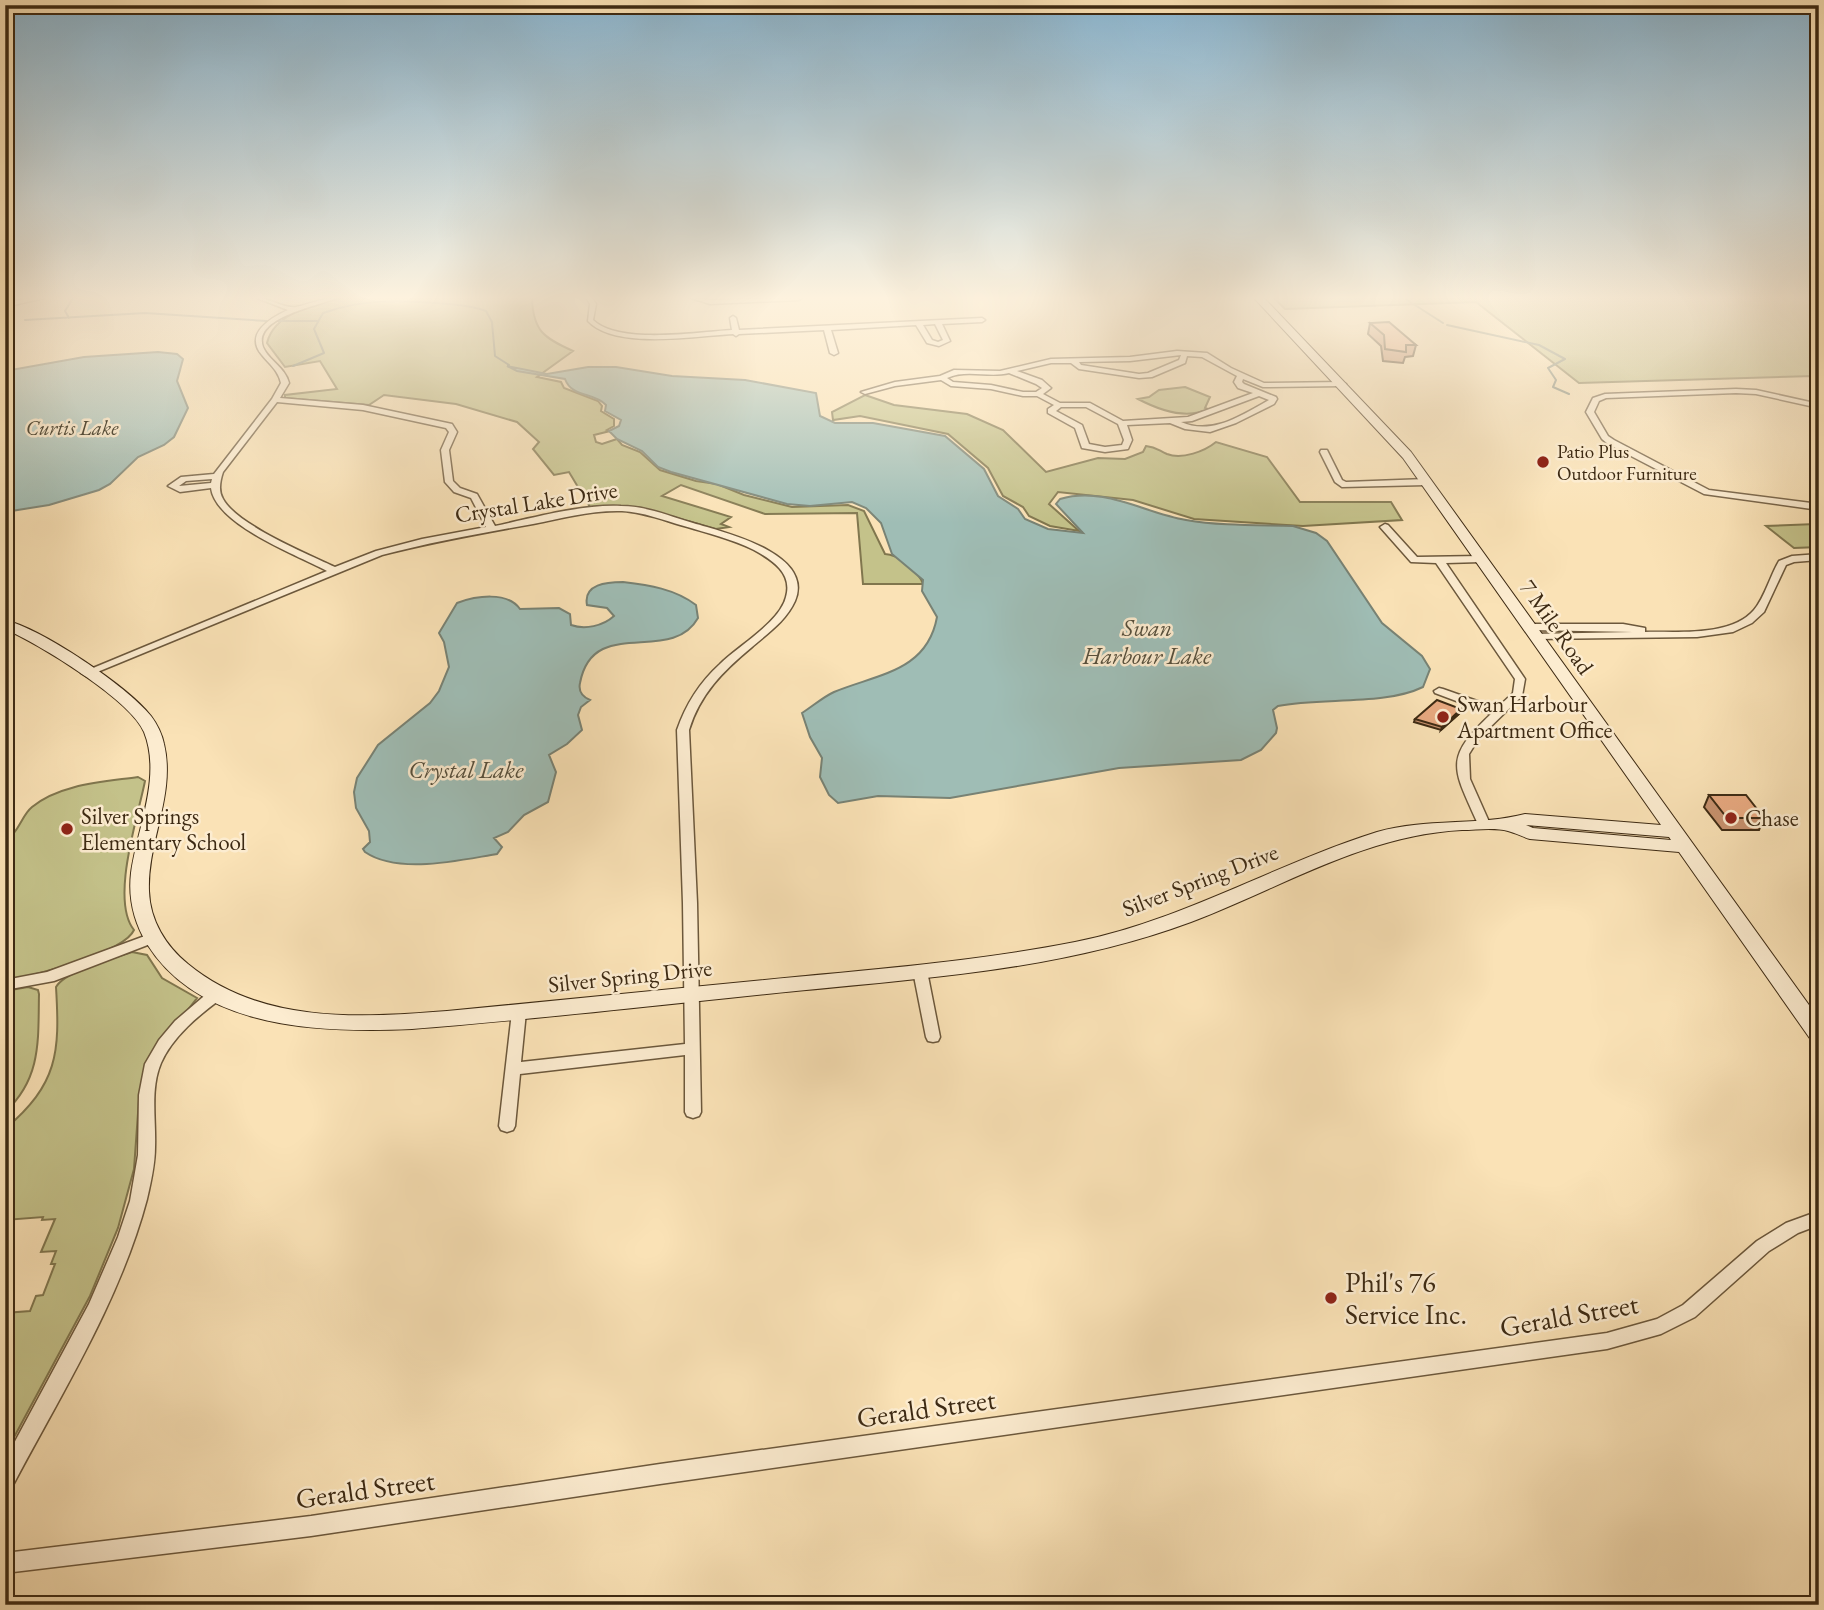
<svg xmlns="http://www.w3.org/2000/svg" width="1824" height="1610" font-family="'EB Garamond',serif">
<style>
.green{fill:#c4c28a;stroke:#80764e;stroke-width:2}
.water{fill:#9fbdb5;stroke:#788274;stroke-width:2}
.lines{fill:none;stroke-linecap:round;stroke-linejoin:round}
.stream{stroke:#788274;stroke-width:2}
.street-casing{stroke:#6c583c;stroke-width:3}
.secondary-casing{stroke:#3d2a13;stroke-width:2}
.street{fill:#fcecd0;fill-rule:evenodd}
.secondary{fill:#fcecd0;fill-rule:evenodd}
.wall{fill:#c8926f;stroke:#3d2a13;stroke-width:2}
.shaded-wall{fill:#a3775a;stroke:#3d2a13;stroke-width:2}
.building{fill:#e9aa81;stroke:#3d2a13;stroke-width:2}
.poi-dot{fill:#8f2418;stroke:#fcecd0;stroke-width:2.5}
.labels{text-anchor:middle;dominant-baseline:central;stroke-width:5;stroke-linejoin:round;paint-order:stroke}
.far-poi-label{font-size:19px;fill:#3d2a13;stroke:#fcecd0;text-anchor:start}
.far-water-label{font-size:21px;font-style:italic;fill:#564f3c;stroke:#fcecd0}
.street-label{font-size:23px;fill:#3d2a13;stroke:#fcecd0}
.poi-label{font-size:23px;fill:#3d2a13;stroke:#fcecd0;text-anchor:start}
.water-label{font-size:24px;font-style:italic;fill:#564f3c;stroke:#fcecd0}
.near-poi-label{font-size:28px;fill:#3d2a13;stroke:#fcecd0;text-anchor:start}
.near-street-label{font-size:28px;fill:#3d2a13;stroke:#fcecd0}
</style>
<rect width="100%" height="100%" fill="#fae2b6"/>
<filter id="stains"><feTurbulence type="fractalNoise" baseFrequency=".00286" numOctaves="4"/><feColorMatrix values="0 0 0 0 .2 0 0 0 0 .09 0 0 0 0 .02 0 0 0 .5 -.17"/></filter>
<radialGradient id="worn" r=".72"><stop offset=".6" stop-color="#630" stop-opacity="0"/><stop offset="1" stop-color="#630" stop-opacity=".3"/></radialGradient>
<path class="green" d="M343,298H532C533,331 544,338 573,351L537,377L561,382L564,388L598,401L602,406L601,411L614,419V426L607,430L610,431L594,435L596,442L602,444L617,439L622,445L640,452L660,470L696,481L717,484L744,495L792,507L848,505L864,511L885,554C898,554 919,572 923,584H863L857,513L765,514L681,485L662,496L731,517L721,524L729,527L716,529L638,507H590L569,472L554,475L533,449L539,442L517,422L456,404L384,395L369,405L285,398V395L337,389L320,361L285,367L267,343C274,313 316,303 343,298Z
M1274,298H1819V380L1813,376L1579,383L1476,302L1285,309Z
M1185,387L1210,397L1205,408L1208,409C1186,420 1159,410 1138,399L1149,397L1159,390Z
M865,395L894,405L967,414L1003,430L1046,472L1098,458L1125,459L1143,452L1146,446C1156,447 1158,450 1167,454C1182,460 1205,451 1216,442L1267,457L1300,502H1391L1402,520L1303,526L1194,519L1133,500L1058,492L1049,504L1079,531L1050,526L1029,516L1023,507L1003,496L988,468L948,434L860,416L833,420L832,412Z
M1816,524L1819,527V547L1794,548L1766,526Z
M138,777L145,781C138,817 110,900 134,930C124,953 32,976 5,981V842C20,831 21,816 32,807C60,784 103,782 138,777Z
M132,952L147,955L162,978L197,998L145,1065L139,1099L134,1169L118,1228L90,1296L5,1454V1313L30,1311L36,1296L43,1295L55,1264H51L56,1251L41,1252L55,1219L42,1220L43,1217L5,1220V1129C58,1084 60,1053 56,987C65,971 114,958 132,952Z
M28,987L38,990L39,994C38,1039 42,1078 5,1112V991Z"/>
<path class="water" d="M158,352L177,354L183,359L177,381L188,408L174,437L164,445L138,457L110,484L99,490L49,505L5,512V371L84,357Z
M507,366L547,374L588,367H616L672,376L745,380L816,393L820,416L835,423H873L945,436L984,469L998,496L1018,509L1025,519L1048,529L1083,533L1056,504L1060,499C1104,486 1144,513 1186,520C1221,526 1257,525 1293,526L1316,533L1327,541L1382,623L1422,656L1430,669L1423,687C1384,706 1321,697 1278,706L1273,710L1277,728L1276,733L1261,750L1241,760L1119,768L950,798L878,796L838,803L829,795L820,777L822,758L810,737L802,713C813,706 823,697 834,692C877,674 927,672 937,617L922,591L923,580L892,554L881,523L866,508L852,502L810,506L787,504L671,472L658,467L642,451L617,439L609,431L619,426L621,420L605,411L606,405C594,392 572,398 565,379L517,371Z
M623,582C649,585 675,589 696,605L698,618C671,666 593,614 580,683C578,692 583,697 590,700L581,707L578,715L582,730L567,744L549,755L556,772L548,802L524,815L508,832L494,838L502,847L497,854L491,855C456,861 397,874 365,852L363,849L370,842L369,831L356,808L354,792L357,778L378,745L430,703L439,691L449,667L444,642L439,633L457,603C476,596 507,591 520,609L559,608L570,614L571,625C585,630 603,626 614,616L607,608L587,605C583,584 607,582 623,582Z"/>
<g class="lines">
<path class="stream" d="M1393,298H1404L1443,323
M69,318L65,311L73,298
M25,320L145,313L267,321
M278,321H318
M1447,325L1539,345L1565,359L1548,368L1556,380L1553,387L1569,394
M293,366L324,353L314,329L323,313C365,298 404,300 448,304C461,305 474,306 486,311L492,322L495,356L509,365"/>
<g class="street-casing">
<path id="street" d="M32,298H44L5,307V303Z
M257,298C270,298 284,309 296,307C310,304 322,298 336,298C320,306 252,317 263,347C269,361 285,367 289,383L280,398L363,405L452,424L457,432L449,450L453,481L460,488L477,494L495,526C533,518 582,504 621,506C646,506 669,516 693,523C723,532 815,553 795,601C786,621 768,633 752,647C723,671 700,694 689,730L697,903L701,1112L699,1116L693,1118L687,1116L685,1112V1055L520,1074L515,1126L513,1130L507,1132L501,1130L499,1126L512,1012L514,1008L519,1007L524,1008L526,1012L521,1062L685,1044L683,903L677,730C686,704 699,683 720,664C738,646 780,622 786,597C793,573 772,560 754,550C732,539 707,533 684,526C663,520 643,512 622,511C592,510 562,518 533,524C482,533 432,542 382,555L90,675L86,676L81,673L327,571C297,555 216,525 211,488L180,492L168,486L181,477L214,474L272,399L281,383C278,370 270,365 262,355C244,334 270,318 288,310ZM277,402L363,410L446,428L449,432L441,450L445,482L454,492L471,498L486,527L422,539L376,551L335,567C308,554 237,525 223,499C218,491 220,481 223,472ZM212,479L211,483L179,486L186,481Z
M586,298H592L596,304L593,320C619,345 697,332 732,330L730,318L733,316L736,318L739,330L982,318L985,320L982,322L942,324L950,341L939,346L927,343L916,325L831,330L838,353L834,355L830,353L824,330L739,334L736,336L733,334C695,336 615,350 588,321L590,304ZM935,324L943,340L938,342L932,340L923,325Z
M691,298L710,300L802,298L799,300L710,304Z
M1177,351L1207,353L1231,368L1264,383L1342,382L1346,384L1342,386L1263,387L1243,379L1242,382L1244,384L1276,397L1277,399L1274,404L1236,423L1210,432L1185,429L1170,423L1127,425L1132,440L1128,449L1105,452L1082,448L1075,428L1048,413V409L1054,405L1037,396H1023L991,389L951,386L941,380L895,386L865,394L861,392L895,382L940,376L954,370L1000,371L1051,359L1130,357ZM1181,355L1179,360L1148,373L1139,374L1081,365L1079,362L1130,361ZM1187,356L1202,357L1237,376L1234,382L1238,388L1253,393L1188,417L1123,421L1090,403H1060L1043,394L1051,388L1042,380L1017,371L1051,363H1071L1079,369L1139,378L1152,377L1185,363ZM1009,373L1036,384L1042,388L1036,392H1023L991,385L953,382L947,378C966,369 989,378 1009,373ZM1259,396L1269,400C1242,415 1212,436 1181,422L1192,421ZM1061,407H1086L1118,424L1124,440L1122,445L1105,447L1089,444L1082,425L1056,411Z
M1736,389L1756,390L1819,404V408L1756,394L1736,393L1606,398L1599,401L1594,412L1608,436L1614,440L1709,490L1819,504V510L1704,494L1608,444L1602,439L1586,412L1593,398L1605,394Z
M1321,450H1327L1342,480L1346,482L1426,479L1430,482L1426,485L1342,487L1335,482L1320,452Z
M1385,524L1388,525L1417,557L1481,556L1486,559L1481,562L1446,563L1525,679L1522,696L1479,738L1469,754L1470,779L1490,824L1488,827L1484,828L1478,824C1453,768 1443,759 1491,714L1435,693L1434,691L1439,688L1443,689L1497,708L1513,693L1515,679L1436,563L1411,562L1380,527Z
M1819,554V560L1794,562L1786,565L1764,612L1752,623L1733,632L1697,637L1536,639L1532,638V634L1633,632L1530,630L1525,627L1530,624H1623L1645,628V632C1678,631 1731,637 1754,610C1765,597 1770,576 1779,561L1792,556Z
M153,933L158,935L160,938L158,941L54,981L5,990V980L47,972Z
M920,966L925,968L927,971L940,1037L938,1041L933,1042L928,1041L926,1037L913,971L915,968Z
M217,989L222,990L224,994L222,998C199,1015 173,1036 161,1063C150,1089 156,1119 155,1147C155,1164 151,1182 147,1199C120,1301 61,1394 12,1487L5,1490V1460L89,1304L118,1237L130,1201L138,1155L139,1095L145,1064L159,1040L175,1021L203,997Z
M1819,1211V1225L1798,1233L1769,1251L1695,1317L1661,1334L1607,1349L660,1484L311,1536L5,1573V1553L311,1516L660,1464L1607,1333L1657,1319L1683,1305L1757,1241L1786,1223Z"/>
</g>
<g class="secondary-casing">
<path id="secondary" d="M1254,298H1264L1411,452L1819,1019V1043L1811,1040L1679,852L1530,839C1523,837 1516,833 1508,831C1494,827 1477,830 1462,830C1364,835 1281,888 1191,922C1065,969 929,978 796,991C668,1004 540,1019 412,1029C322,1033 201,1030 147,944C134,922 128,899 131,873C137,828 162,777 144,732C131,700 39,644 5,629V620C42,629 127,686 151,716C157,724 162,734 164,744C176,794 147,842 149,891C150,921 166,946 188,964C261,1024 358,1018 447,1011C563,1000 679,988 795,977C889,968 983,960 1075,942C1182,921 1275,864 1377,832C1426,818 1478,826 1525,814L1661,825L1403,458ZM1526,825L1669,837L1671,840L1533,828Z"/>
</g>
<use href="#street" class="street"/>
<use href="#secondary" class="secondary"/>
</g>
<path class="wall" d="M1370,323L1416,345L1413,356L1405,357L1403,363L1383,361L1381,346L1368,334Z
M1461,709L1460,713L1441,730L1414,722L1415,719Z
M1709,795L1764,818L1759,830H1722L1704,807Z"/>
<path class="shaded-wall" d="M1461,709L1460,713L1441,730L1442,727Z"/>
<path class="building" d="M1389,322L1416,345H1406V352L1385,349L1384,335L1370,323Z
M1437,700L1461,709L1442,727L1415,719Z
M1709,795H1746L1764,818H1727Z"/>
<linearGradient id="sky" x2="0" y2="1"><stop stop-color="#8bb8d4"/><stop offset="0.57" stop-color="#fdf2de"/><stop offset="1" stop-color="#fdf2de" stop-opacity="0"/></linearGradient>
<rect width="1824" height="523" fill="url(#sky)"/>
<g class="poi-dot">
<circle cx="1543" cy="462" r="7"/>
<circle cx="1443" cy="717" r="7"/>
<circle cx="1731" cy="818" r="7"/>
<circle cx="67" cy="829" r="7"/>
<circle cx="1331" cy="1298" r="7"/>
</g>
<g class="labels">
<g class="far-poi-label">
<text x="1557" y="451">Patio Plus<tspan x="1557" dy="22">Outdoor Furniture</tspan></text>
</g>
<g class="far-water-label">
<text x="72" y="427">Curtis Lake</text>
</g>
<g class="street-label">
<text transform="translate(536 502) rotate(-9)">Crystal Lake Drive</text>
<text transform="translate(1557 627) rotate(55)">7 Mile Road</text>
<text transform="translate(1200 880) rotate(-21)">Silver Spring Drive</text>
<text transform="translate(630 976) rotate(-6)">Silver Spring Drive</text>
</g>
<g class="poi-label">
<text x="1457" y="704">Swan Harbour<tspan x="1457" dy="26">Apartment Office</tspan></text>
<text x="81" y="816">Silver Springs<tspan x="81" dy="26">Elementary School</tspan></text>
<text x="1745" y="818">Chase</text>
</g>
<g class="water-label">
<text x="1147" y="627">Swan<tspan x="1147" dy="28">Harbour Lake</tspan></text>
<text x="466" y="769">Crystal Lake</text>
</g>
<g class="near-poi-label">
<text x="1345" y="1282">Phil's 76<tspan x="1345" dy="32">Service Inc.</tspan></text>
</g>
<g class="near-street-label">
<text transform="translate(1569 1315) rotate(-10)">Gerald Street</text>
<text transform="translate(926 1408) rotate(-8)">Gerald Street</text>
<text transform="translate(365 1489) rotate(-8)">Gerald Street</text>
</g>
</g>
<rect width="1824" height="1610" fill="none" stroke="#fae2b6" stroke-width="28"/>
<rect x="7" y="7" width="1810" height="1596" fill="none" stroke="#3d2a13" stroke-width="3.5"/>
<rect x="14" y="14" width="1796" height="1582" fill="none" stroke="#3d2a13" stroke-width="2"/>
<rect width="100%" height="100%" filter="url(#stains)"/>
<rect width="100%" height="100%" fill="url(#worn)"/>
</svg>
